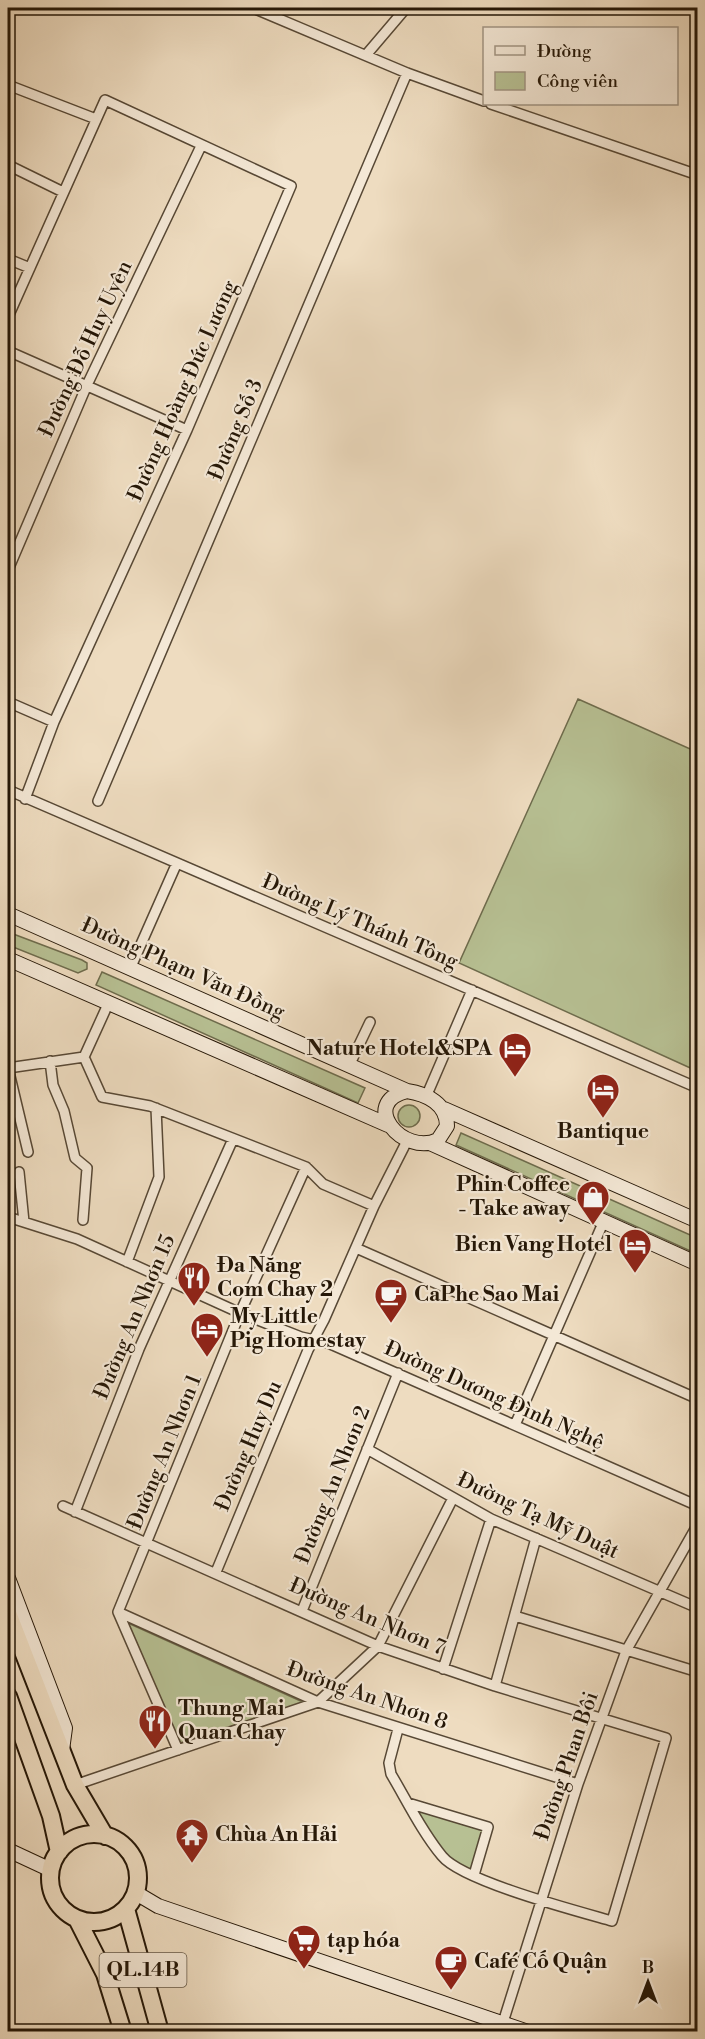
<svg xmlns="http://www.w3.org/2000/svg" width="705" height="2039" font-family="'Libre Bodoni',serif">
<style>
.green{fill:#b7c093;stroke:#6e6c4d;stroke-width:1.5}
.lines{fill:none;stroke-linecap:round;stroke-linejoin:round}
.street-casing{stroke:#574835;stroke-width:12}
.secondary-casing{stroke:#251707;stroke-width:16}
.highway-casing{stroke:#251707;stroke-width:20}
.street{stroke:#f4e8d6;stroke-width:9}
.secondary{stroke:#f4e8d6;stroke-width:14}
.highway{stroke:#eedcc0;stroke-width:16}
.labels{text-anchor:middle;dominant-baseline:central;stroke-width:4.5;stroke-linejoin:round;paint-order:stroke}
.shield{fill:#f4e8d6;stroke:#635645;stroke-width:1.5}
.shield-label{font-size:20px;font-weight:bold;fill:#251707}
.street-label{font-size:21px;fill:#251707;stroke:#f4e8d6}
.poi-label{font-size:21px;font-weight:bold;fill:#251707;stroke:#f4e8d6;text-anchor:start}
</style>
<rect width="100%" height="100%" fill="#eedcc0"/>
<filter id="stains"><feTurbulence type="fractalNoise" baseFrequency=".00333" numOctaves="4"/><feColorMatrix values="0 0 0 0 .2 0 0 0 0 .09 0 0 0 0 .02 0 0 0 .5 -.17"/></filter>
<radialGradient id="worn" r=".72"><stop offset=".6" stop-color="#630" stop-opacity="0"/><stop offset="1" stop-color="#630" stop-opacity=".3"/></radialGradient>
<path class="green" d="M578,699L697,752V1071L459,963Z
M8,932L82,960L87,963V969L78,973L8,945Z
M102,972L365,1088L358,1103L96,985Z
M398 1116a11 11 0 1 1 22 0a11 11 0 1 1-22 0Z
M461,1133L697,1238V1254L456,1145Z
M128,1623L305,1703L180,1743Z
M414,1807L485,1829L472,1872L444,1855Z"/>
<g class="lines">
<g class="street-casing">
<path id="street" d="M253,8L407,73L484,101
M366,55L406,8
M8,85L96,119
M491,104L698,175
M8,165L63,192
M8,259L30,268
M8,317L105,100L291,186L187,430L54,722L25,799
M8,351L187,430
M8,570L87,385L201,146
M8,702L54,722
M8,790L698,1088
M98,801L407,73
M130,969L176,865
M84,1057L102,1097L150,1106L306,1167L323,1184L374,1206
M50,1061L53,1085L64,1111L75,1158L87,1168L83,1220
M349,1066L370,1022
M8,1068L84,1057L109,1002
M8,1068L28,1152
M426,1097L472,990
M19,1172L24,1222
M8,1217L77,1239L240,1313L301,1337L328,1343L698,1506
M356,1248L698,1399
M127,1262L159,1177L156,1108
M515,1425L603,1223
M367,1449L491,1519L698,1608
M63,1506L378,1646L495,1686L666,1738L612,1921C577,1911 462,1881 442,1856C422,1832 407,1801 391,1774L389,1763L398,1729
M75,1512L139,1349L233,1139
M216,1572L308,1350L324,1320L374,1206L408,1139
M302,1611L398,1373
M118,1612L318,1702L578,1784
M515,1616L698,1672
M443,1669L491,1519
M495,1686L536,1538
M178,1750L118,1612L240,1313L306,1167
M75,1785L318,1702L378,1646L453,1498
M408,1803L488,1827L474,1875
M500,2032L578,1784L626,1651L698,1524"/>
</g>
<g class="secondary-casing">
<path id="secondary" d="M8,914L407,1091
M8,959L388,1125
M407,1091C427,1094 447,1104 447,1126L438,1140C403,1157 358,1103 407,1091Z
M444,1109L698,1221
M430,1143L698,1264
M8,1578L65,1728L62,1750
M8,1850L51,1870
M136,1893L158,1906L528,2032"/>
</g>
<g class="highway-casing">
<path id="highway" d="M8,1613L75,1785L105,1836
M8,1696L51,1816L59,1852
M50 1878a44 44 0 1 1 88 0a44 44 0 1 1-88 0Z
M126,1909L160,2032
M77,1919L105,1974L123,2032"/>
</g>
<use href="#street" class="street"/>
<use href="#secondary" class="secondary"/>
<use href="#highway" class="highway"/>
</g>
<defs>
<g id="hotel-pin" transform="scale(1.725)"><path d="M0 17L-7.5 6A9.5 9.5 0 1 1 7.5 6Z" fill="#8f2418" stroke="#f4e8d6"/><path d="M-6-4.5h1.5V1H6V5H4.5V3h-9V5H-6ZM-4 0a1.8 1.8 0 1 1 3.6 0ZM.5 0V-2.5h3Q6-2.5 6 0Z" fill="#fff"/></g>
<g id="shop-pin" transform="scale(1.725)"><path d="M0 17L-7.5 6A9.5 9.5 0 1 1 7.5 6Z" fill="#8f2418" stroke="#f4e8d6"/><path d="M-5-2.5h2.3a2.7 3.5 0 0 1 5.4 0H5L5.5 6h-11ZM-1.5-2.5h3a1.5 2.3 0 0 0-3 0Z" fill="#fff"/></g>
<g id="restaurant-pin" transform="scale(1.725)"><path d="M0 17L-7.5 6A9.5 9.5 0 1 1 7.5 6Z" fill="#8f2418" stroke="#f4e8d6"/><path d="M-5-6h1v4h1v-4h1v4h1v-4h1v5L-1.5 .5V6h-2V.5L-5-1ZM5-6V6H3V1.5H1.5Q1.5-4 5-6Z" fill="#fff"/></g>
<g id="cafe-pin" transform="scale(1.725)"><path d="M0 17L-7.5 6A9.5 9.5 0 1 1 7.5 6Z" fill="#8f2418" stroke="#f4e8d6"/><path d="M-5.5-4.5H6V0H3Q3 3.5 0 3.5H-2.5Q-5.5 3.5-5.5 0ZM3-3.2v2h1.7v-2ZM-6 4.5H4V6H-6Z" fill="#fff"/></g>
<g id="temple-pin" transform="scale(1.725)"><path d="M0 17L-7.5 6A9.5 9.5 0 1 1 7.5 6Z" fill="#8f2418" stroke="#f4e8d6"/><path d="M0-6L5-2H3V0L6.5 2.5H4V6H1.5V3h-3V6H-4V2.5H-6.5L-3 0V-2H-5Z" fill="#fff"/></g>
<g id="supermarket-pin" transform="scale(1.725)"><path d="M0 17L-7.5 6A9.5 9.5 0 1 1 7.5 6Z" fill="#8f2418" stroke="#f4e8d6"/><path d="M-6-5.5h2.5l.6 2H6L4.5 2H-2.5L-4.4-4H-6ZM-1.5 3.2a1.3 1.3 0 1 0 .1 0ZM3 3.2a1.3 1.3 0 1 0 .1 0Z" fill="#fff"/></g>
</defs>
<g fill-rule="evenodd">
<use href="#hotel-pin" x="515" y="1049"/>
<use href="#hotel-pin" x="603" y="1090"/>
<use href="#shop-pin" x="593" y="1197"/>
<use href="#hotel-pin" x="635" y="1245"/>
<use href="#restaurant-pin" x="194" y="1278"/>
<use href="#cafe-pin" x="391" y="1295"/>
<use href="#hotel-pin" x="207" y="1329"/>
<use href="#restaurant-pin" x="155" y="1721"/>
<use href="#temple-pin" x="192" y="1835"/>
<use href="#supermarket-pin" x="304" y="1941"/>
<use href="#cafe-pin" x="451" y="1962"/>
</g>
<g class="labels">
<rect class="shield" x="99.5" y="1953" width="87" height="34" rx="4.5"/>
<g class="shield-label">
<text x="143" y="1970">QL.14B</text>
</g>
<g class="street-label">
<text transform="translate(86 349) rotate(-65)">Đường Đỗ Huy Uyên</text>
<text transform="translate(183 391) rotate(-66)">Đường Hoàng Đức Lương</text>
<text transform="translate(236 430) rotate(-67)">Đường Số 3</text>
<text transform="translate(360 922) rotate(23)">Đường Lý Thánh Tông</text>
<text transform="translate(183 969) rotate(24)">Đường Phạm Văn Đồng</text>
<text transform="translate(135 1317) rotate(-67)">Đường An Nhơn 15</text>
<text transform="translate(494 1396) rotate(24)">Đường Dương Đình Nghệ</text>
<text transform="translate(249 1446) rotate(-67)">Đường Huy Du</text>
<text transform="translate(165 1452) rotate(-68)">Đường An Nhơn 1</text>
<text transform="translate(333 1485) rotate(-68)">Đường An Nhơn 2</text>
<text transform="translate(538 1516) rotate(25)">Đường Tạ Mỹ Duật</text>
<text transform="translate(367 1617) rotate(23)">Đường An Nhơn 7</text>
<text transform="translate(367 1696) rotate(19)">Đường An Nhơn 8</text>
<text transform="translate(567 1766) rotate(-71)">Đường Phan Bôi</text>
</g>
<g class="poi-label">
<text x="492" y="1049" text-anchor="end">Nature Hotel&amp;SPA</text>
<text x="603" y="1132" text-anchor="middle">Bantique</text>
<text x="570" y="1185" text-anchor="end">Phin Coffee<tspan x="570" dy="24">- Take away</tspan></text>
<text x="612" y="1245" text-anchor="end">Bien Vang Hotel</text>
<text x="217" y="1266">Ða Năng<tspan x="217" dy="24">Com Chay 2</tspan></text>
<text x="414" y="1295">CaPhe Sao Mai</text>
<text x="230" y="1317">My Little<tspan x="230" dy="24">Pig Homestay</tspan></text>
<text x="178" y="1709">Thung Mai<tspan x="178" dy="24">Quan Chay</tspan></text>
<text x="215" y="1835">Chùa An Hải</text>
<text x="327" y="1941">tạp hóa</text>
<text x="474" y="1962">Café Cố Quận</text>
</g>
</g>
<rect width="705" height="2039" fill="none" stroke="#eedcc0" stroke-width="30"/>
<rect x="9" y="9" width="687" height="2021" fill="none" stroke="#251707" stroke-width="3"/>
<rect x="15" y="15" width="675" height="2009" fill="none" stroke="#251707" stroke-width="1.5"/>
<rect x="483" y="27" width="195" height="78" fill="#f4e8d6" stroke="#a19483" stroke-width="1.5"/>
<rect x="495" y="46" width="30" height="9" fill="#f4e8d6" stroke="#a19483" stroke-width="1.5"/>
<text x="537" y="57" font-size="18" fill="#251707">Đường</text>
<rect x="495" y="72" width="30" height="18" fill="#b7c093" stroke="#a19483" stroke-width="1.5"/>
<text x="537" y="87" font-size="18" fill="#251707">Công viên</text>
<g transform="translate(648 1982)" stroke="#f4e8d6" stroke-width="4.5" paint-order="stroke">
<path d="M0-4.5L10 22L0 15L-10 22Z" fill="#251707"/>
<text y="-9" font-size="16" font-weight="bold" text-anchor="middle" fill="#251707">B</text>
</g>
<rect width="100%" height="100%" filter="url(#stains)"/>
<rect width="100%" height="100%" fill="url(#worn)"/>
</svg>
